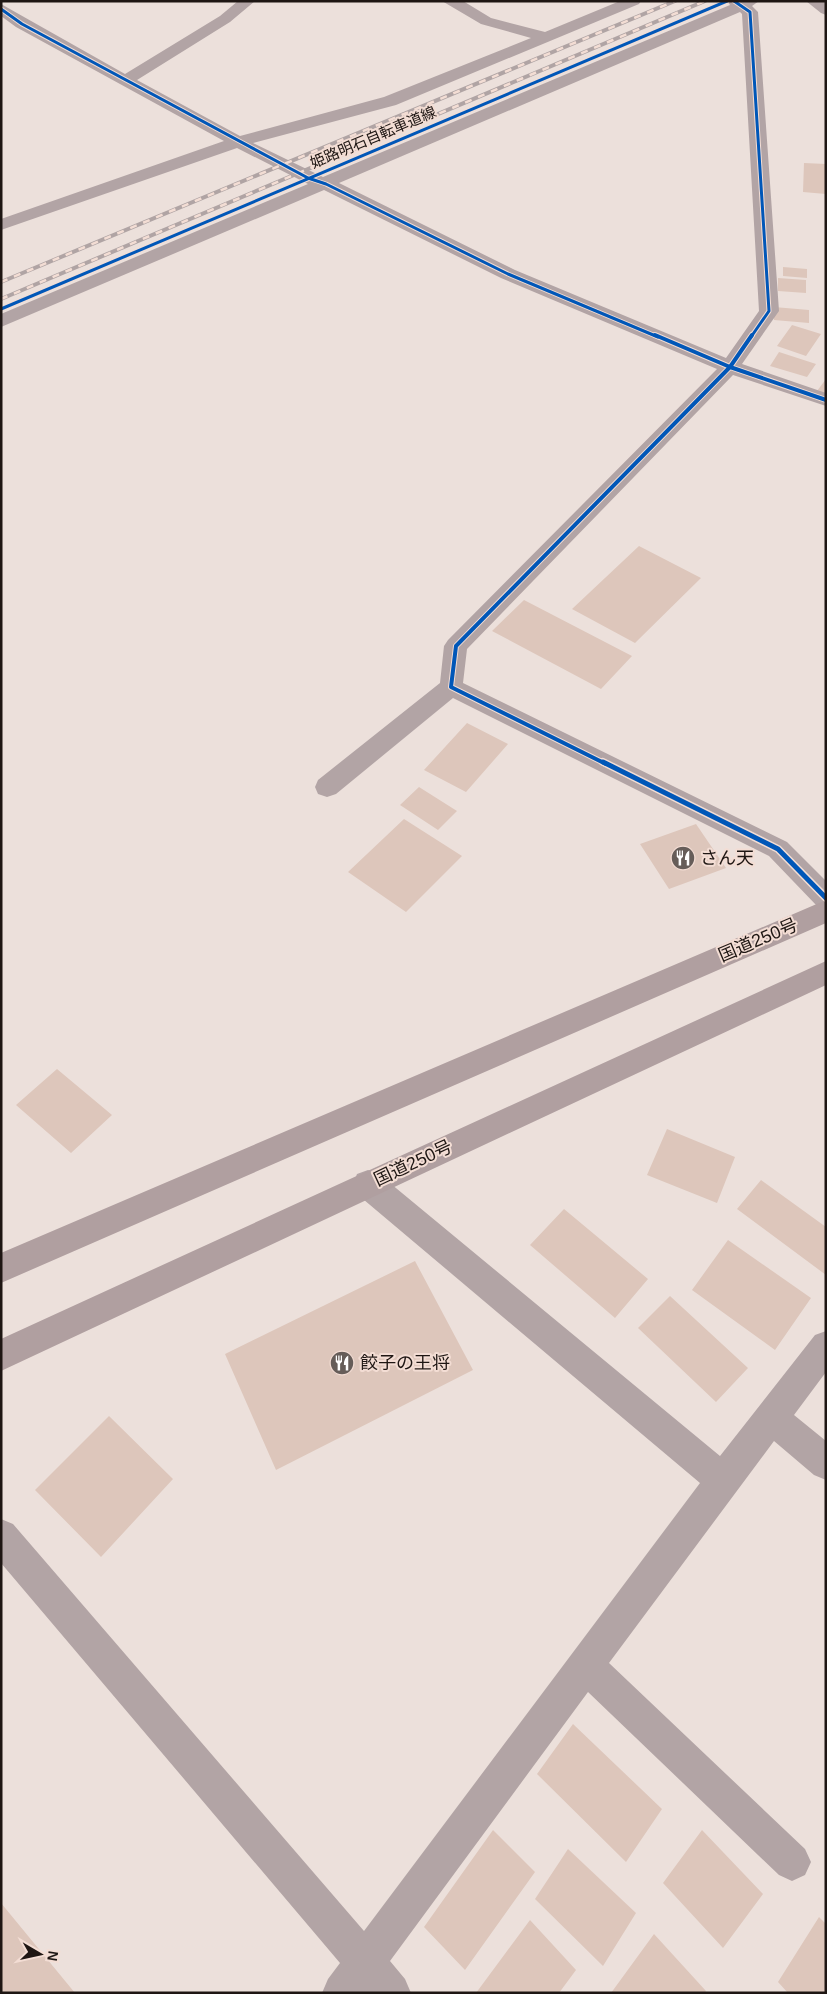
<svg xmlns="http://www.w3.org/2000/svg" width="827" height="1994" font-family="Arial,'Noto Sans JP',sans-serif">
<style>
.building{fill:#ddc6bb}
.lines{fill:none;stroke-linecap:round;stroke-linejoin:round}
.minor{fill:#b2a4a5;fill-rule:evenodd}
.highway{fill:#b09fa0;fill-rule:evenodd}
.rail-casing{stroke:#b0a4a4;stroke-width:4}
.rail{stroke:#f3ddd4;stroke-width:2.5;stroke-dasharray:7;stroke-linecap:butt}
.cycleway-far2-casing{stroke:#f3ddd4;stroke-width:5}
.cycleway-far1-casing{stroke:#f3ddd4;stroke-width:6}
.cycleway-casing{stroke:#f3ddd4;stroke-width:8}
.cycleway-far2{stroke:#0057b8;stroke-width:3}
.cycleway-far1{stroke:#0057b8;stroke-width:4}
.cycleway{stroke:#0057b8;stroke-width:5}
.labels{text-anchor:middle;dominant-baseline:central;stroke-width:4;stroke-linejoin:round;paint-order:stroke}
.far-street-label{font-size:15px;fill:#1e1613;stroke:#f3ddd4}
.poi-label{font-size:18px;fill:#1e1613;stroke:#f3ddd4;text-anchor:start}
.street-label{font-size:18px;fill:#1e1613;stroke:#f3ddd4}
</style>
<rect width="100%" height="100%" fill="#ece0db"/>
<path class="building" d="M804,163L826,164V194L803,192Z
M783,267L807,269V278L783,276Z
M778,278L806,280V293L778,291Z
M774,307L809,310V323L774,320Z
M792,325L821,334L806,356L777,346Z
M779,352L816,364L807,377L770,366Z
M826,379V394L817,391Z
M639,546L701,578L635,643L572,609Z
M524,600L632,656L601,689L492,631Z
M467,723L508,744L466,792L424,770Z
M419,787L457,811L438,830L400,805Z
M404,819L462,856L406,912L348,872Z
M696,824L726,868L669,889L640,844Z
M57,1069L112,1115L71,1153L16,1105Z
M667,1129L735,1157L717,1203L647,1175Z
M761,1180L826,1227V1275L737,1209Z
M564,1209L648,1279L615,1318L530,1245Z
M728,1240L811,1298L775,1350L692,1290Z
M415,1261L473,1370L276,1470L225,1354Z
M670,1296L748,1368L716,1402L638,1328Z
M109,1416L173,1479L101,1557L35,1490Z
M573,1724L662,1809L626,1862L537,1774Z
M493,1830L535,1872L465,1970L424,1927Z
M702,1830L763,1894L723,1948L663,1883Z
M568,1849L636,1913L603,1966L535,1899Z
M1,1903L75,1993H1Z
M819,1917L826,1924V1993H788L778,1982Z
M530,1920L576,1970L559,1993H476Z
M654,1934L706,1991L705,1993H611Z"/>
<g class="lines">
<path class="minor" d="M238,1H255L230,22L137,80L240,136L384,97L531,38L481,24L442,1H463L491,18L545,32L620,1H641L639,4L396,105L253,143L323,177L730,5L727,1H759L752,6L758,12L779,311L742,364L826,393V406L733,375L467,649L463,683L787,842L826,881V909L817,906L769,856L453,698L336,794L327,797L318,794L315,787L318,780L440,683L444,646L448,640L717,369L501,278L324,190L1,327V314L308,184L237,148L1,230V219L224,141L16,27L1,16V4L125,74L220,16ZM740,12L742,14L759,311L726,358L515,270L339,183Z
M806,1H823L826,3V15L821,13Z
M368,1170L379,1174L720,1456L815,1335L826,1331V1372L794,1415L826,1441V1480L814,1475L774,1441L609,1663L805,1849L811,1862L805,1875L792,1881L779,1875L588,1692L390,1961L405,1979L411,1993H322L328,1979L340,1963L1,1563V1519L13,1524L364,1931L700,1483L357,1194L353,1184L357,1174Z"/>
<path class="highway" d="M826,900V923L1,1283V1253Z
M826,961V985L1,1371V1339Z"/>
<g class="rail-casing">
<path id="rail" d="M1,282L675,1
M1,299L705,1"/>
</g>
<use href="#rail" class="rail"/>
<g class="cycleway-far2-casing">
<path id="cycleway-far2" d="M734,1L750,12L769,311L751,337
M1,9L22,24L308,178L326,184L508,274L658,337
M1,309L727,1"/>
</g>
<g class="cycleway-far1-casing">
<path id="cycleway-far1" d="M655,335L730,367L826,400
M606,764L451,687L456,646L730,367L752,335"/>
</g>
<g class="cycleway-casing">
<path id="cycleway" d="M603,762L778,849L826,898"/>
</g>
<use href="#cycleway-far2" class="cycleway-far2"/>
<use href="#cycleway-far1" class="cycleway-far1"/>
<use href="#cycleway" class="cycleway"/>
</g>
<defs>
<g id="restaurant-disc" transform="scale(1.25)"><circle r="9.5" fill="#665d59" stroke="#f3ddd4"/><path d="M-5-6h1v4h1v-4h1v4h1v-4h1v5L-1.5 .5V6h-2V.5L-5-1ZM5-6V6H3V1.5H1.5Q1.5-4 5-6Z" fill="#fff"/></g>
</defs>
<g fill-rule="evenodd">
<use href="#restaurant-disc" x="683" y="858"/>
<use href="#restaurant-disc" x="342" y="1363"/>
</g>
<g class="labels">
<g class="far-street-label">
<text transform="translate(373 137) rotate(-23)">姫路明石自転車道線</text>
</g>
<g class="poi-label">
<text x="700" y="858">さん天</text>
<text x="360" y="1363">餃子の王将</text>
</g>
<g class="street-label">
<text transform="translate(758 940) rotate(-23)">国道250号</text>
<text transform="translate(413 1163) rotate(-25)">国道250号</text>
</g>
</g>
<rect width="827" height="1994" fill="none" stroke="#1e1613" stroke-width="5"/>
<g transform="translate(40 1954) rotate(99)" stroke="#f3ddd4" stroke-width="4" paint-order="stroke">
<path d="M0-4L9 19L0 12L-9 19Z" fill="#1e1613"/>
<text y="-8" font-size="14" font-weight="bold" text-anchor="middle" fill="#1e1613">N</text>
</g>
</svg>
